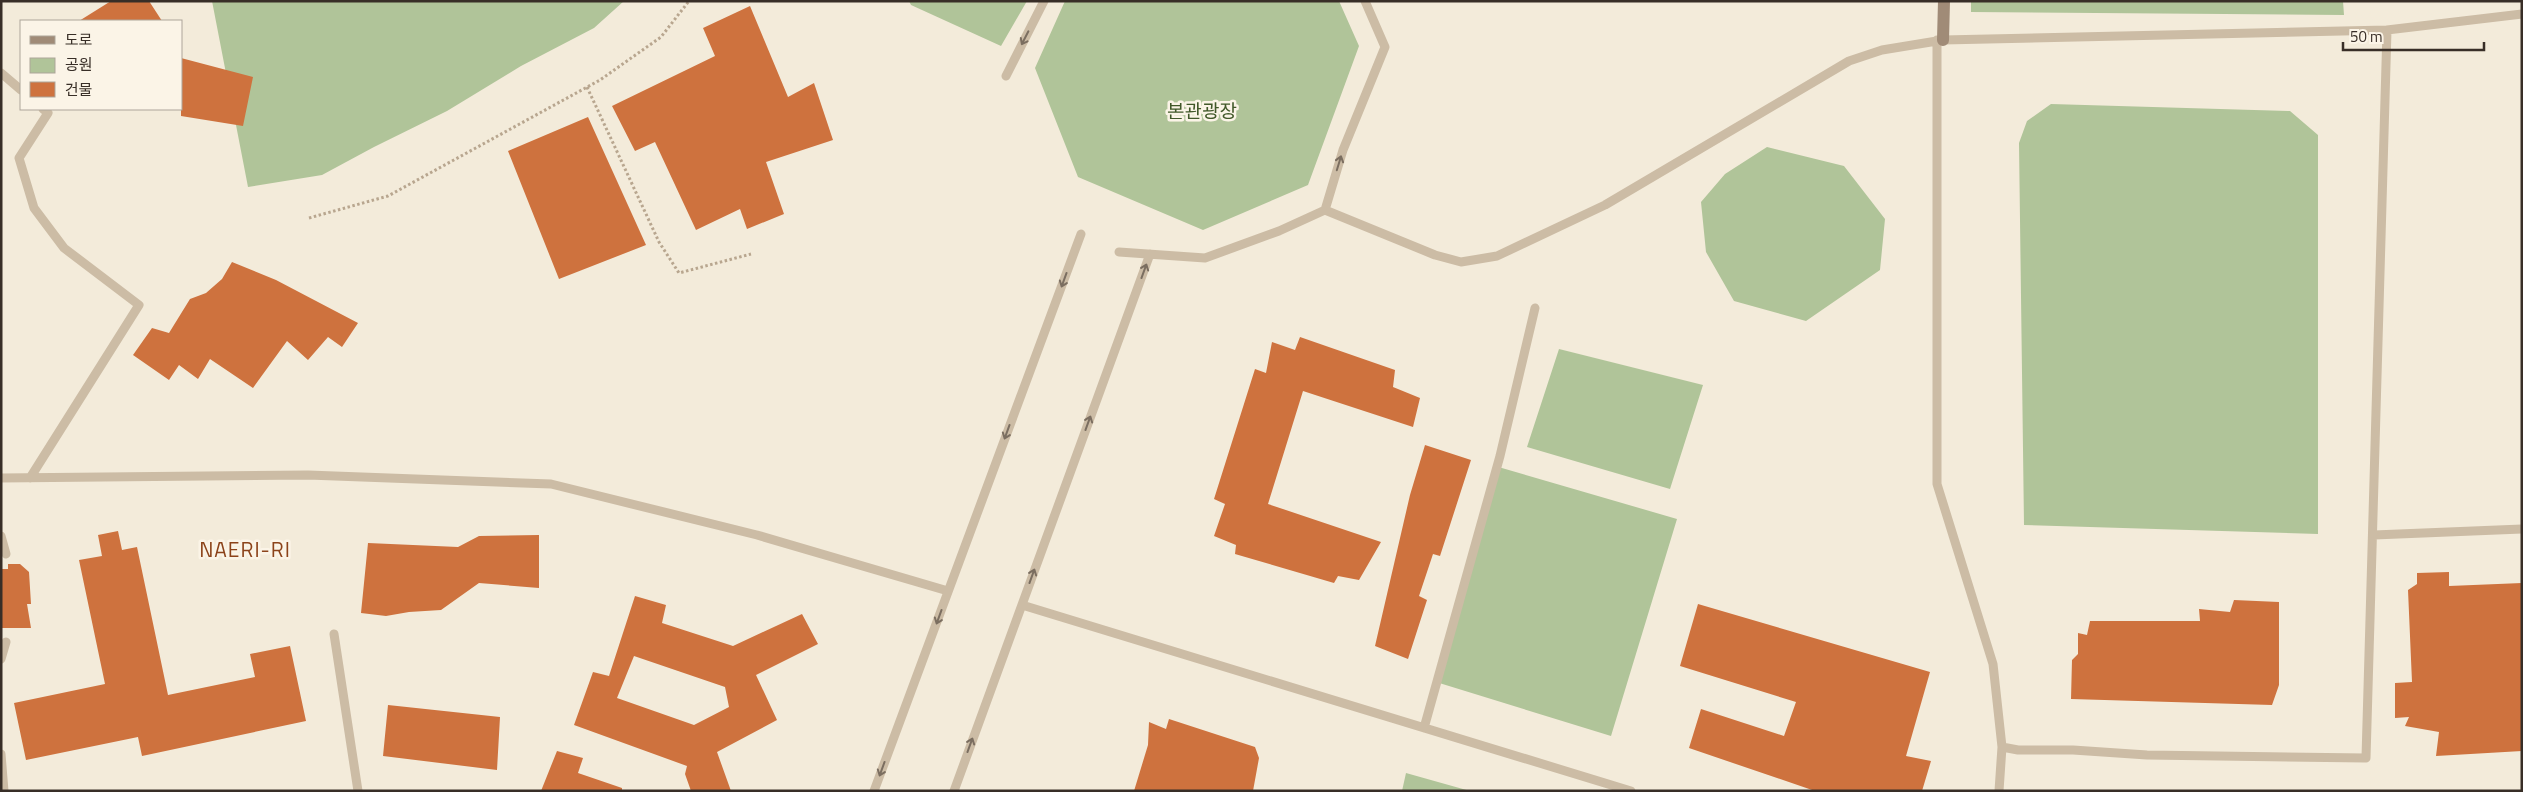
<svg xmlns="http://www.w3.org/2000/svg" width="2523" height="792" font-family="'Titillium Web','Noto Sans KR',sans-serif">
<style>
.green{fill:#b0c499}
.building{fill:#ce723e;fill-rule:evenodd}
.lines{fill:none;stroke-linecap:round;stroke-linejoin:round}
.path{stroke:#b8a68f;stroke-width:3;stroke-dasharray:2.5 2.5;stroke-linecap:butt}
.lane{stroke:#ccbca5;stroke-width:9}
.secondary{stroke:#a08b77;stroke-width:12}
.oneway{stroke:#7b6e60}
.labels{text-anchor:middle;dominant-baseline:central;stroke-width:5;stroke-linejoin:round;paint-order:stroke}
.park-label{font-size:19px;fill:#415829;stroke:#fbf4e7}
.quarter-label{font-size:21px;letter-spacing:1px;fill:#8c431a;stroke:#fbf4e7}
</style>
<rect width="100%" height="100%" fill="#f3ebda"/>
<path class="green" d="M212,1H624L594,28L521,66L447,111L374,147L322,175L248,187Z
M909,1H1027L1001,46L911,5Z
M1065,1H1339L1359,46L1308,185L1203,230L1078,177L1035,68Z
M1971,1H2343L2344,15L1971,12Z
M2051,104L2290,111L2318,135V534L2024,525L2019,143L2027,121Z
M1767,147L1844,166L1885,219L1880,270L1806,321L1734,301L1706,252L1701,202L1725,174Z
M1559,349L1703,385L1670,489L1527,447Z
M1495,466L1677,519L1611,736L1436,682Z
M1406,773L1470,791H1402Z"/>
<path class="building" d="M111,1H149L162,21H79Z
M750,6L788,97L814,83L833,140L766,162L784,214L747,229L740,209L696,230L655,142L635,151L612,106L715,56L703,28Z
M181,58L253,77L243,126L181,116Z
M588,117L646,245L559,279L508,151Z
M232,262L276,280L358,323L342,347L328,337L308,360L287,341L253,388L210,359L198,379L179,365L169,380L133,355L152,328L169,333L190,299L206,293L222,279Z
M1300,337L1395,370L1393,387L1420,398L1413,427L1303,391L1268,504L1381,542L1359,580L1338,576L1334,583L1235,554L1236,545L1214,536L1225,504L1214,499L1255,369L1266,373L1272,342L1295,350Z
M1425,445L1471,460L1440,556L1433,554L1419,596L1427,600L1408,659L1375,646L1410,495Z
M118,531L122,550L137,547L168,695L255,677L250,654L290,646L306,721L142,756L138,737L26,760L14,703L105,684L79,560L102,556L98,535Z
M539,535V588L479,583L441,610L409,612L386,616L361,613L368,543L458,547L479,536Z
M8,564H20L29,572L31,604H27L31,628H1V569H8Z
M2449,572V586L2522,583V751L2436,756L2439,732L2405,726L2409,717L2395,718V683L2412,682L2408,590L2417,584V573Z
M635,596L666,605L662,623L733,646L802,614L818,644L756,675L777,720L717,752L731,791H691L685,774L687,766L574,725L593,672L609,676ZM634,656L725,687L729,707L694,725L617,698Z
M2234,600L2279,602V685L2272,705L2071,699L2072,660L2078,654V633L2087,635L2090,621H2200L2199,609L2230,612Z
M1698,604L1930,672L1906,756L1931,761L1922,791H1815L1689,748L1701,709L1784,736L1796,702L1680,666Z
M388,705L500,717L497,770L383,756Z
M1169,719L1255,747L1259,758L1253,791H1134L1148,745L1149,722L1166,729Z
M557,751L583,758L578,773L622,788V791H541Z"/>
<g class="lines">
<path class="path" d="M587,87L659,242L679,273L751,254
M309,218L388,196L600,80L661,37L689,1"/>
<path class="lane" d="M2387,30L2522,14
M1937,40V484L1993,664L2002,747L1999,791
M1,73L21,90
M1006,76L1044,1
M1325,210L1343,150L1385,47L1365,1
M1119,252L1205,258L1279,231L1325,210L1435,255L1461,262L1497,256L1605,205L1849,61L1882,50L1943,40L2387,30L2366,758L2147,755L2073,750H2018L2002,747
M1,478L308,475L551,484L757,535L948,591
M30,478L139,305L64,248L34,208L19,158L48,113L43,109
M2374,535L2522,529
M1,536L6,554
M1022,605L1631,791
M334,634L358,791
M1,659L6,642
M1424,728L1500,456L1535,308
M1,754L4,791
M874,791L1081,234
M954,791L1150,254"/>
<path class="secondary" d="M1943,40L1944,1"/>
</g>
<defs><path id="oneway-shaft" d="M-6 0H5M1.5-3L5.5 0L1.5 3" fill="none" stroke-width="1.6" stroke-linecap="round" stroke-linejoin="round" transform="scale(1.25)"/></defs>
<g class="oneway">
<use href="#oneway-shaft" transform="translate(1025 38) rotate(117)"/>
<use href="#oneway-shaft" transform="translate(1339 163) rotate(-73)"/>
<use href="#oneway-shaft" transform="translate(1144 271) rotate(-70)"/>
<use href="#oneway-shaft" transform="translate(1064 280) rotate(110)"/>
<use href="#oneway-shaft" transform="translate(1088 423) rotate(-70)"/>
<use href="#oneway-shaft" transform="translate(1007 432) rotate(110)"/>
<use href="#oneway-shaft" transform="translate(1032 576) rotate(-70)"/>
<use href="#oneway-shaft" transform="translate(939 617) rotate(110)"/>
<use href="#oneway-shaft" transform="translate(970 745) rotate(-70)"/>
<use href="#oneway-shaft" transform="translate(882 769) rotate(110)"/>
</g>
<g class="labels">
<g class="park-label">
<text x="1202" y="110">본관광장</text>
</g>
<g class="quarter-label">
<text x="245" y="549">NAERI-RI</text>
</g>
</g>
<rect width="2523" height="792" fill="none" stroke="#382e27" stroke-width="5"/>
<rect x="20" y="20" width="162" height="90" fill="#fbf4e7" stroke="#ada59a"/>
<rect x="30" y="36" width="25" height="8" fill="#a08b77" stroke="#ada59a"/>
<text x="65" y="45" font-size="15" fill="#382e27">도로</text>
<rect x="30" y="58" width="25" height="15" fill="#b0c499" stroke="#ada59a"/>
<text x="65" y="70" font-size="15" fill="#382e27">공원</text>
<rect x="30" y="82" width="25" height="15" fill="#ce723e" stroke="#ada59a"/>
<text x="65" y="95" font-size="15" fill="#382e27">건물</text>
<path d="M2343 42v8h141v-8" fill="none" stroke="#382e27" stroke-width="2.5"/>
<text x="2350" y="42" font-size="15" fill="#382e27" stroke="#fbf4e7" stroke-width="4" paint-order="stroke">50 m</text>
</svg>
